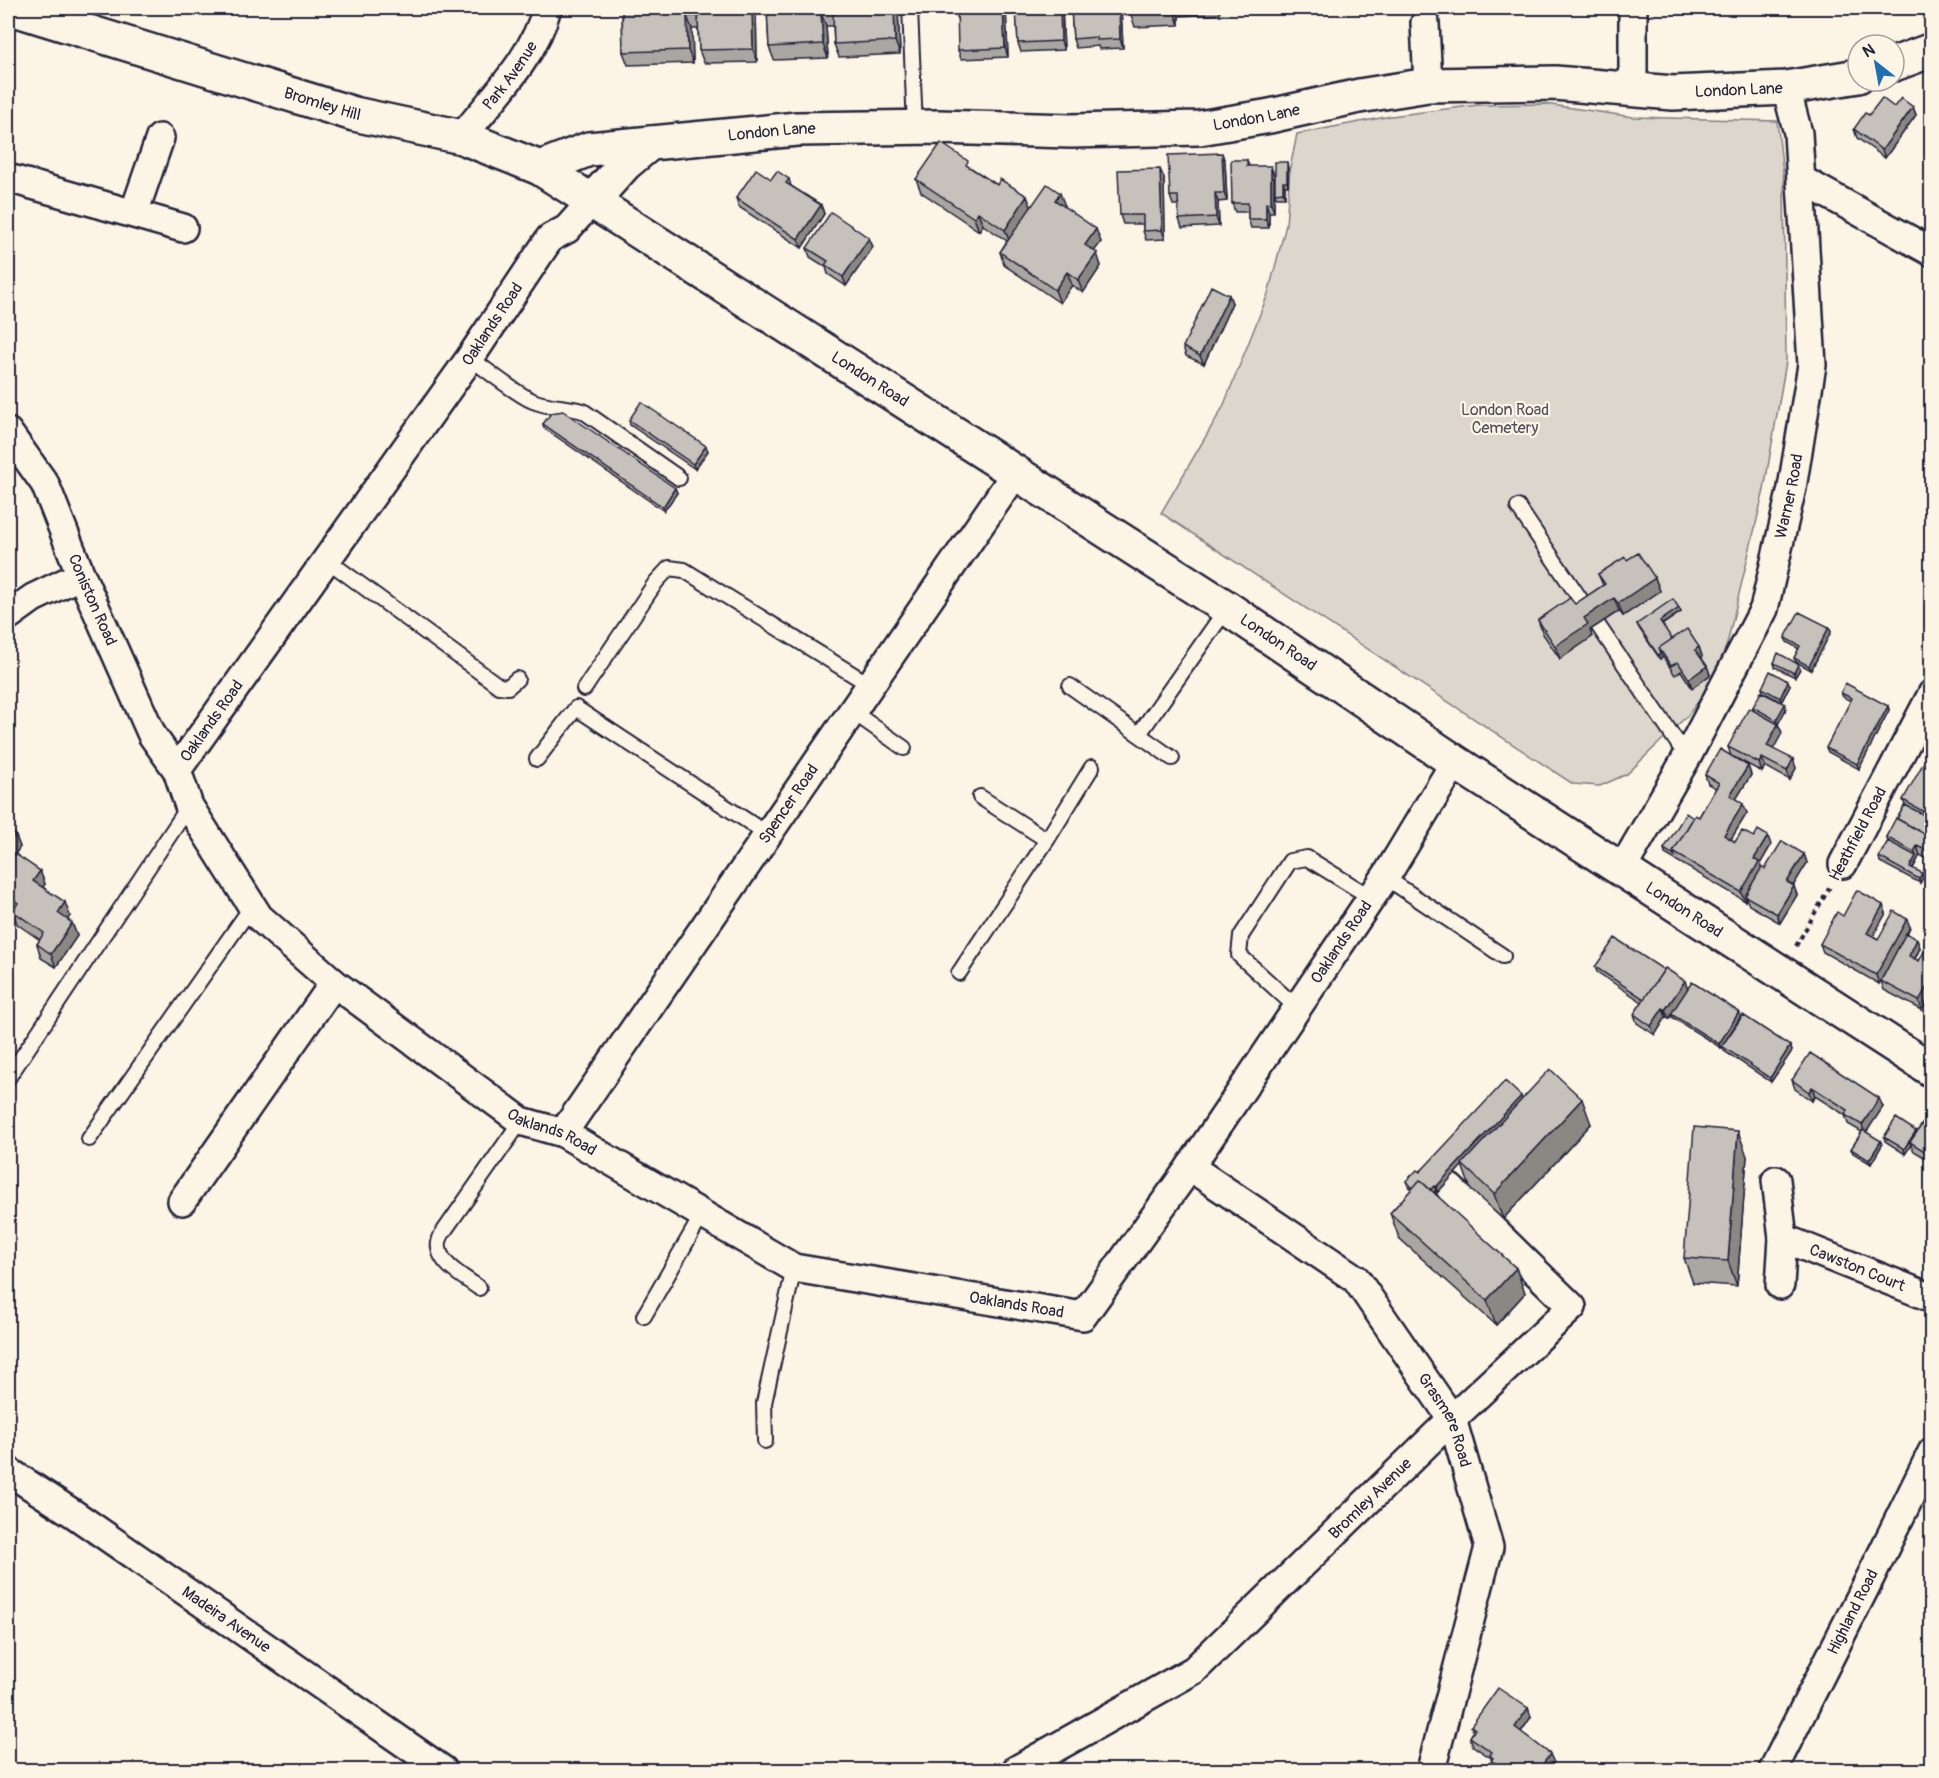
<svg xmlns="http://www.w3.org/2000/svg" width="1939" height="1778" font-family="Pangolin,sans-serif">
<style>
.green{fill:#dcd6cc;stroke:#7f7c84;stroke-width:1.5}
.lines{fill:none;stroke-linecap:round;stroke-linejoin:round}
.lane-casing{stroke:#22223b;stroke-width:18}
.street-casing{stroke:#22223b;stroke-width:32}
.secondary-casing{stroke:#22223b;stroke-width:38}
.primary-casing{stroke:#22223b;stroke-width:38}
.path{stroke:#22223b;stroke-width:4;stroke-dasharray:4.5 4.5;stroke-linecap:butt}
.lane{stroke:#fcf5e5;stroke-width:14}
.street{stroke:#fcf5e5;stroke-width:27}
.secondary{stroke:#fcf5e5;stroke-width:33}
.primary{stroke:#fcf5e5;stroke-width:33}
.wall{fill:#aaa6a1;stroke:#22223b;stroke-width:1.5}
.shaded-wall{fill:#8b8783;stroke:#22223b;stroke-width:1.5}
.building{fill:#c6c1bb;stroke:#22223b;stroke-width:1.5}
.labels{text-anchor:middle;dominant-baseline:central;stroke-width:4.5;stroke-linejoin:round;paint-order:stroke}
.street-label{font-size:16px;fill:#22223b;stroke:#fcf5e5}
.park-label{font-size:16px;fill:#504f5f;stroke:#fcf5e5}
</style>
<rect width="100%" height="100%" fill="#fcf5e5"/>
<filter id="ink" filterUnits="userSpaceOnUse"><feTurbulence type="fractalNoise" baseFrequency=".0167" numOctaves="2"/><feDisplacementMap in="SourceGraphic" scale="12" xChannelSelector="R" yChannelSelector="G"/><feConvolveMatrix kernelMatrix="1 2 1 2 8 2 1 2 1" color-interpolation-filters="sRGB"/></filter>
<g filter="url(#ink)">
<path class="green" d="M1545,104L1633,117L1777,121L1784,181L1786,362L1764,490L1727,644L1711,685L1688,715L1627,774L1600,786L1573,784L1161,513L1223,407L1268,294L1286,225L1290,168L1297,134L1391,116L1478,105Z"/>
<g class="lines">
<g class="lane-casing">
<path id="lane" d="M910,8L915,128
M470,358C487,370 516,394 533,401C550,408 566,406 583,411L679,478
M1518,507L1687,757
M327,560L499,686L508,687L517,679
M1070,686L1172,758
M584,689L656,582L669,568L684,570L870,685
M853,712L904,748
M1139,734L1227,608
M537,759L576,708L767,834
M980,797L1047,840L1092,767
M1385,877L1503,956
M959,973L1047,840
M1297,1008L1239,955L1241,936L1290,861L1307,858L1372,898
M8,1078L189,806
M89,1139L252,906
M479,1288C466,1278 441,1266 439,1248C438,1244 440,1238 442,1234L521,1121
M644,1316L702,1215
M765,1441L764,1403L794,1268"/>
</g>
<g class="street-casing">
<g id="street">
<path d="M1633,8V90"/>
<path d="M1425,23L1428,85"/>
<path id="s1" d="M462,137C493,97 534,58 547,8"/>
<path d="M8,178L183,228"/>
<path d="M1802,180L1932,252"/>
<path d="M134,213L160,138"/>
<path id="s2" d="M8,432L45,484L81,575L152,735L177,770L189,806L259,917L334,983L521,1121L563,1133L794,1268L1083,1316L1190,1167L1388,873L1455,762"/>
<path d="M8,616L33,598L81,575"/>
<path id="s3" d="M177,770L470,358L550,238L567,229L591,202"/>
<path d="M1843,864L1932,694"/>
<path id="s4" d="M1622,869L1687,757L1764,609L1792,488L1812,365L1798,133L1786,88"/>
<path id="s5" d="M563,1133L1015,474"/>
<path id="s6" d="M1190,1167L1356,1279L1452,1419L1489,1547L1431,1770"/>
<path d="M1776,1180L1783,1238L1780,1285"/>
<path d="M182,1201L334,983"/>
<path id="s7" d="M1783,1238L1932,1298"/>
<path id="s8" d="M8,1471L74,1514L443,1770"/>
<path id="s9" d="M1016,1770L1194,1670L1452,1419L1572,1307L1450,1188"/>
<path id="s10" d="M1773,1770L1873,1572L1932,1452"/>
</g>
</g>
<g class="secondary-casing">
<g id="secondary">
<path d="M1894,64L1932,50"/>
<path id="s11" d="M540,168L589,149L797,129L938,127L1071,131L1199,128L1270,116L1359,96L1428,85L1555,83L1673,93L1786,88L1858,76"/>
<path d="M591,202L625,164L650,143"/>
</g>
</g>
<g class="primary-casing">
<g id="primary">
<path id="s12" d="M11,8L354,114L462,137L540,168L1227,608L1455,762L1932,1070"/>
</g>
</g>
<path class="path" d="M1796,946L1831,885"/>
<use href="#lane" class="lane"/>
<use href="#street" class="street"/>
<use href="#secondary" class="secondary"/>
<use href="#primary" class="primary"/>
</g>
<path class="wall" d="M622,8H756L757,62L704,63L699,50L698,29H692L693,63L628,65L623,52Z
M767,8H898L900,54L839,57L834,44L833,26H826L828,58L774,60L769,47Z
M1006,8L1008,57L961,59L958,50Z
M1016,8H1062L1064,50L1021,52L1018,43Z
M1071,8H1121L1123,48L1099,49L1098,46L1076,48L1073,39Z
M1129,8H1220V14L1179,16V25L1135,27Z
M1350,8H1409L1351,10Z
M1518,8H1575L1519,11Z
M1674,8H1690V14H1676Z
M1894,107H1913L1916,115L1885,158L1857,138L1854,129L1869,115Z
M1247,160L1249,166L1274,175V212H1269V228H1251L1248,219V212H1235L1232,203Z
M1225,162L1227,201L1218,202L1219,226L1182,228L1179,219V205H1173L1170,196Z
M1288,167V186H1285V197H1276L1275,193Z
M971,168L1031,207L1065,206L1064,207L1101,242L1094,251L1101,266L1083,293L1072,285L1060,303L1004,265L1000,252L1007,241L983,225L979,231L921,192L916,179Z
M1164,178L1165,239L1146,240L1143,231V224H1123L1120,215Z
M771,179H789L791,186L821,205L824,214L802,248L739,207L736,198Z
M869,238L873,247L846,286L828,274L826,267L810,257L807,248Z
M1229,295L1232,303L1204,364L1186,356L1183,347Z
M629,420L708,451L695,469L630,425Z
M543,424L675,488L677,493L664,511L544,428Z
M1627,560L1655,578L1660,591L1623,616L1619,611L1590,630L1592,637L1560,659L1543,634L1538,620L1575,604L1603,585L1598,574Z
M1679,608L1681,612L1662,625L1672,639L1699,647L1702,656L1701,657L1707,666L1710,675L1692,688L1681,671L1675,675L1663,657L1660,659L1639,628L1637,624Z
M1829,627L1831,632L1811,670L1796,662L1794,658L1799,649L1787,642L1785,638Z
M1774,663L1800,669L1795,677L1775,667Z
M1790,685L1781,702L1763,692L1762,688Z
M1841,693L1888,706L1889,710L1859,769L1828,752L1826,748L1851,701L1843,697Z
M1753,707L1786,709L1778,724L1782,733L1773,749L1796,768L1790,780L1765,766L1762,772L1734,757L1748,766L1751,775L1736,799L1747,813L1731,839L1735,842L1754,837L1771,845L1760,864L1762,869H1765L1804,854L1807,863L1793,886L1797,895L1780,923L1749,905L1746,898L1745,901L1665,854L1664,849L1693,818L1699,817L1716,788L1708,784L1705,775L1731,756L1728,747L1754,711Z
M1932,746V861L1920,855L1913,869L1922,873L1923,878L1920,883L1880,862L1879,857L1888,841L1886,837L1905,805L1903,800L1930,765L1926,756Z
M8,829L15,834L20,847L15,854L40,871L45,884L43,887L70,916L67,919L72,923L77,936L56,967L41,958L37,944L40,940L17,924L13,911L14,909L8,905Z
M1886,913L1873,936L1878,939L1910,927L1907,934L1917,939L1920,948L1915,959L1919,961L1932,948V992L1922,1010L1884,990L1881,981L1882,977L1879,984L1823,952L1820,944L1843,916Z
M1595,967L1688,989L1739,1012L1741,1016L1721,1048L1673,1018L1672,1015L1669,1019L1666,1017L1655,1035L1637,1023L1634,1014L1642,1002L1597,972Z
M1722,1046H1790L1792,1051L1771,1082L1724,1051Z
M1792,1080L1883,1107L1866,1132L1882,1145L1871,1164L1853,1153L1851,1149L1862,1132L1848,1124L1845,1115L1815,1096L1812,1101L1795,1089Z
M1522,1099L1591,1124L1503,1219L1471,1190L1462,1165L1438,1192L1436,1190L1433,1193L1516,1268L1525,1293L1496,1325L1399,1238L1390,1213L1412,1189L1408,1186L1406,1181Z
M1932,1110V1162L1914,1151L1911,1145L1905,1154L1885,1141L1884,1137L1916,1133Z
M1747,1156L1737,1286L1693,1283L1684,1258Z
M1528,1708L1531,1717L1521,1732L1554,1763L1549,1770H1495L1491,1758L1473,1746L1470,1737L1473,1732L1471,1726Z"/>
<path class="shaded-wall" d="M752,8H756L757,62L753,49Z
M894,8H898L900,54L895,41Z
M1003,8H1006L1008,57L1005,48Z
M1060,8H1062L1064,50L1061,41Z
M1119,8H1121L1123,48L1120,39Z
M1173,8H1176L1179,16V25Z
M821,13L826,26L828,58L823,44Z
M687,16L692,29L693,63L688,50Z
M1913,107L1916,115L1885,158L1882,150Z
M1222,153L1225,162L1227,201L1224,193Z
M1287,162L1288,167V186L1287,182Z
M1271,166L1274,175V212L1271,203Z
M1160,169L1164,178L1165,239L1162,230Z
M1283,182L1285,186V197L1283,192Z
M1060,193L1065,206L1060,214L1055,200Z
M1215,193L1218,202L1219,226L1216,217Z
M1027,196L1032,209L1010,243L1005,230Z
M1266,203L1269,212V228L1266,219Z
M821,205L824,214L802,248L798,239Z
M978,212L983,225L979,231L974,218Z
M1096,229L1101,242L1089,258L1085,245Z
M869,238L873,247L846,286L843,277Z
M1097,253L1101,266L1083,293L1078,280Z
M1067,272L1072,285L1060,303L1055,290Z
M1229,295L1232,303L1204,364L1200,356Z
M706,446L708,451L695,469L693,464Z
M675,488L677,493L664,511L663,507Z
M1655,578L1660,591L1623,616L1618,603Z
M1614,598L1619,611L1590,630L1592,637L1560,659L1555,646L1584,618Z
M1679,608L1681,612L1661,625L1660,621Z
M1829,627L1831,632L1811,670L1809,666Z
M1699,647L1702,656L1699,659L1695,650Z
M1661,653L1662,657L1660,659L1658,655Z
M1798,664L1800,669L1795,677L1794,673Z
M1707,666L1710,675L1692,688L1689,679Z
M1788,681L1790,685L1781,702L1780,698Z
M1785,704L1786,709L1778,724L1776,720Z
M1888,706L1889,710L1859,769L1857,764Z
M1778,724L1782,733L1770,755L1767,746Z
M1762,758L1765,766L1762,772L1759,763Z
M1793,759L1796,768L1790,780L1787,771Z
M1748,766L1751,775L1733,804L1730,795Z
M1743,804L1747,813L1728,844L1724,835Z
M15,834L20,847L8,865V845Z
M1768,836L1771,845L1760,864L1763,871L1745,896L1746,898L1745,901L1741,892L1754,859Z
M1917,846L1920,855L1911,871L1910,867L1916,856L1914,852Z
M1804,854L1807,863L1790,891L1787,882Z
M40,871L45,884L38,894L33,881Z
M1922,873L1923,878L1920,883L1919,879Z
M1794,886L1797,895L1780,923L1777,914Z
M65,902L70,916L63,926L58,913Z
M1883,905L1886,913L1870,942L1867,933Z
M1907,919L1910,927L1879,984L1876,975Z
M72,923L77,936L56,967L51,954Z
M1917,939L1920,948L1912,964L1909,956Z
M1932,968V992L1922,1010L1919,1001Z
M1685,981L1688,990L1669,1019L1665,1010Z
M1663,1008L1666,1017L1655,1035L1651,1026Z
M1739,1012L1741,1016L1721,1048L1719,1044Z
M1790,1046L1792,1051L1771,1082L1770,1078Z
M1812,1087L1815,1096L1812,1101L1809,1092Z
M1521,1096L1522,1100L1438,1192L1436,1187Z
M1879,1098L1883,1107L1865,1134L1862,1125Z
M1582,1099L1591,1124L1503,1219L1494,1194Z
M1738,1131L1747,1156L1737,1286L1728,1261Z
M1916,1131L1917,1136L1910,1142L1911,1145L1905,1154L1904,1149Z
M1881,1141L1882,1145L1871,1164L1869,1160Z
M1434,1186L1436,1190L1425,1202L1423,1197Z
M1516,1268L1525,1293L1496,1325L1487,1300Z
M1528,1708L1531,1717L1518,1736L1515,1727Z
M1550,1754L1554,1763L1549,1770H1539Z"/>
<path class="building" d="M622,8H752L753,49L699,50L698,16H687L688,50L623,52Z
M767,8H894L895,41L834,44L833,12L821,13L823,44L769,47Z
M957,8H1003L1005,48L958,50Z
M1016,8H1060L1061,41L1018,43Z
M1071,8H1119L1120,39L1096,40V37L1073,39Z
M1129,8H1173L1129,10Z
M1882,98L1894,107L1901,98L1913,107L1882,150L1854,129L1865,113L1869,115Z
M941,143L968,161L966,165L997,185L1000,179L1027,196L1005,230L978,212L974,218L916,179Z
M1222,153L1224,193H1215L1216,217L1179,219L1178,196H1170L1168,155Z
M1231,160H1247V166H1271V203H1266V219H1248V203H1232Z
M1275,162H1287V182H1283V192L1275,193Z
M756,169L771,179L777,171L789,179L786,183L821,205L798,239L736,198Z
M1160,169L1162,230L1143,231V215H1120L1118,170Z
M1047,184L1060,193L1055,200L1096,229L1085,245L1097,253L1078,280L1067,272L1055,290L1000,252Z
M831,212L869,238L843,277L825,265L828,261L807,248Z
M1211,286L1229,295L1200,356L1183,347Z
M641,402L706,446L693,464L629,420Z
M563,411L675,488L663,507L543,424L551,413Z
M1638,553L1655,578L1618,603L1614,598L1584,618L1588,624L1555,646L1538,620L1570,598L1575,604L1605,584L1598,574L1625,557L1627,560Z
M1673,599L1679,608L1660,621L1672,639L1659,648L1661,653L1658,655L1637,624Z
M1799,612L1829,627L1809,666L1794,658L1800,646L1785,638Z
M1687,629L1699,647L1695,650L1707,666L1689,679L1678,662L1671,666L1659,648Z
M1778,653L1798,664L1794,673L1774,663Z
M1770,671L1788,681L1780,698L1762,688Z
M1845,683L1888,706L1857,764L1826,748L1852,698L1841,693Z
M1761,692L1785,704L1776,720L1753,707Z
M1749,708L1778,724L1767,746L1793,759L1787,771L1762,758L1759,763L1728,747Z
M1932,746V759L1926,756Z
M1720,749L1748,766L1730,795L1743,804L1724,835L1735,842L1742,831L1754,837L1758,830L1768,836L1754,859L1759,862L1741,892L1673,852L1695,815L1699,817L1719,783L1705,775Z
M1924,762L1932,766L1931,816L1903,800Z
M1905,805L1932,819V823L1930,826L1932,827V838L1897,819Z
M1686,813L1693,818L1673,852L1675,856L1664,849Z
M1896,818L1932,838V853L1917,846L1914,852L1886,837Z
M8,829L15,834L8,845Z
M1782,841L1804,854L1787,882L1794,886L1777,914L1745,896L1762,867L1765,869Z
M1888,841L1916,856L1910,867L1922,873L1919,879L1879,857Z
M8,849L40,871L33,881L65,902L58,913L72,923L51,954L37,944L44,933L13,911L18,903L8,895Z
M1857,890L1883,905L1867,933L1878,939L1894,911L1907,919L1876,975L1820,944L1837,912L1843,916Z
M1906,933L1917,939L1909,956L1919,961L1927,946L1932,948V968L1929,973L1932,975V977L1919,1001L1881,981Z
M1615,938L1664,970L1644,999L1595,967Z
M1665,968L1685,981L1665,1010L1663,1008L1651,1026L1634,1014Z
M1692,982L1739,1012L1719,1044L1671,1014Z
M1743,1015L1790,1046L1770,1078L1722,1046Z
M1810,1053L1879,1098L1862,1125L1845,1115L1848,1110L1812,1087L1809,1092L1792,1080Z
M1550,1069L1582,1099L1494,1194L1462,1164Z
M1505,1081L1521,1096L1436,1187L1434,1186L1430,1190L1420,1180L1413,1188L1406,1181L1417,1170L1420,1172Z
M1932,1110V1156L1910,1142Z
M1896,1118L1916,1131L1904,1149L1884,1137Z
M1694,1127L1738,1131L1728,1261L1684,1258Z
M1863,1130L1881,1141L1869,1160L1851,1149Z
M1420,1180L1516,1268L1487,1300L1390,1213Z
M1498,1688L1528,1708L1515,1727L1550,1754L1539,1770H1510L1491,1761L1493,1758L1490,1755L1492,1752L1470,1737L1475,1729L1471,1726Z"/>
</g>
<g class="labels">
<g class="street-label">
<text stroke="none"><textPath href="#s1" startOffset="78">Park Avenue</textPath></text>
<text stroke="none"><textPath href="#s11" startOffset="1208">London Lane</textPath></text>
<text stroke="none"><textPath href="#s12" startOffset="326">Bromley Hill</textPath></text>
<text stroke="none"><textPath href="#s11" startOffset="722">London Lane</textPath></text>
<text stroke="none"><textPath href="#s11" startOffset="236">London Lane</textPath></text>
<text stroke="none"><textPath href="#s3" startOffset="546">Oaklands Road</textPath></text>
<text stroke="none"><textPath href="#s12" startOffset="945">London Road</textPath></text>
<text stroke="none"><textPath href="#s4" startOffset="412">Warner Road</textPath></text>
<text stroke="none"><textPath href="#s2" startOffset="189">Coniston Road</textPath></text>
<text stroke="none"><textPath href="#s12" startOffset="1431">London Road</textPath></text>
<text stroke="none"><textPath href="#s3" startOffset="60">Oaklands Road</textPath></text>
<text stroke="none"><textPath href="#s5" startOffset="399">Spencer Road</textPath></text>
<text transform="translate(1858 834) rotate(-62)">Heathfield Road</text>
<text stroke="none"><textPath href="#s12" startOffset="1917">London Road</textPath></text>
<text stroke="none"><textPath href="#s2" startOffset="1940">Oaklands Road</textPath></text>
<text stroke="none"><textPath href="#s2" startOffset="914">Oaklands Road</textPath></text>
<text stroke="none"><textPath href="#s7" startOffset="80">Cawston Court</textPath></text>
<text stroke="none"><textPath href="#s2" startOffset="1418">Oaklands Road</textPath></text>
<text stroke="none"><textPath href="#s6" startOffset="368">Grasmere Road</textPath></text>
<text stroke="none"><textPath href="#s9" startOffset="450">Bromley Avenue</textPath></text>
<text stroke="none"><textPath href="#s10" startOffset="177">Highland Road</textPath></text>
<text stroke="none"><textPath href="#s8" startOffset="264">Madeira Avenue</textPath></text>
</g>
<g class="park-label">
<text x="1505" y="410">London Road<tspan x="1505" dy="18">Cemetery</tspan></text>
</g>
</g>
<rect width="1939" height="1778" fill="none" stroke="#fcf5e5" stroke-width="30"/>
<rect x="15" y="15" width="1909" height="1748" fill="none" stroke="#22223b" stroke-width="2" filter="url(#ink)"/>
<g transform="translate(1876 63) rotate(329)"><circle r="28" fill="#fcf5e5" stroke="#a5a1a1" stroke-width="1.5"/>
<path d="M0-4.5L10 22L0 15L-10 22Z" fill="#1f6fb2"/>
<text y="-9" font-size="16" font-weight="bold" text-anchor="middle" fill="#22223b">N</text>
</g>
</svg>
